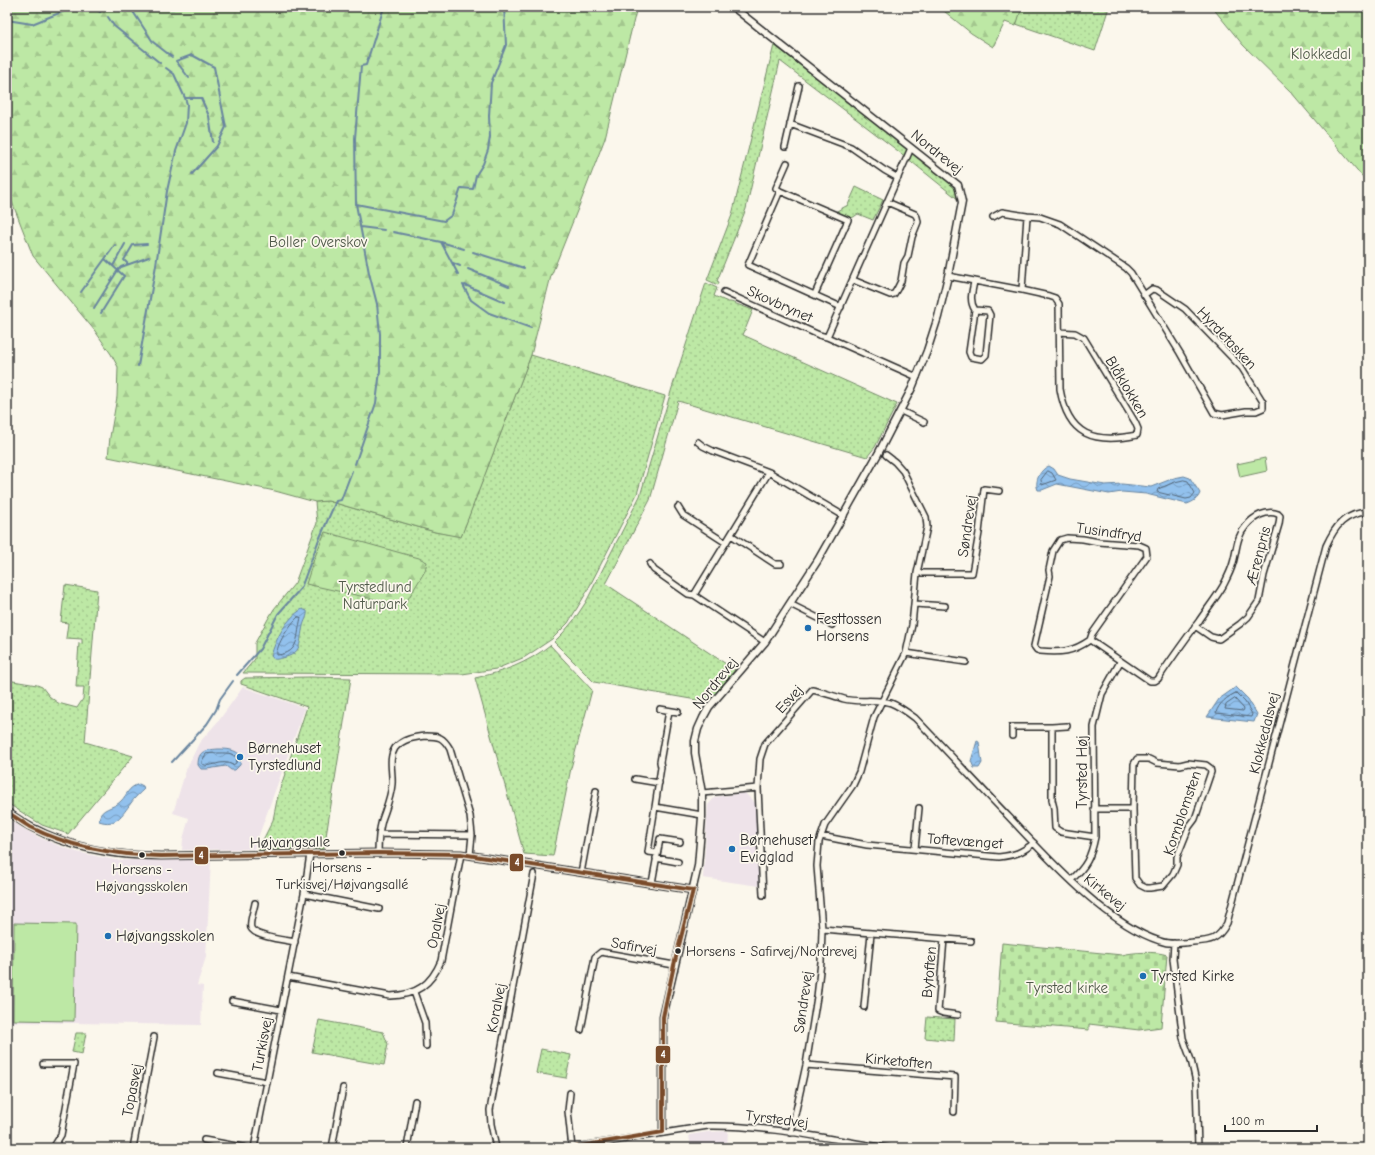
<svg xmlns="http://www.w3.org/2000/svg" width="1375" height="1155" font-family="'Comic Neue',sans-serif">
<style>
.built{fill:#eee3e9}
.grass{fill:url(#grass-dots);stroke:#748a68}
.forest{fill:url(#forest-firs);stroke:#748a68}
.cemetery{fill:url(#cemetery-stones);stroke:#748a68}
.garden{fill:#bde8a5;stroke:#748a68}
.water{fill:url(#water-waves);stroke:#69859f}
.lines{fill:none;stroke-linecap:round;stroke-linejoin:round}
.shore{stroke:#546779;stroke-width:1}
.stream{stroke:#69859f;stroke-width:2}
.minor-casing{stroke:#2b2b2b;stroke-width:8}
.tertiary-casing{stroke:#2b2b2b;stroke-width:9}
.minor{stroke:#fbf7ec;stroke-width:5}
.tertiary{stroke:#fbf7ec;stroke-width:6}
.bus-1-casing{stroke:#fbf7ec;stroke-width:7}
.bus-1{stroke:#7a4b2a;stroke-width:4}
.poi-dot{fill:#1f6fb2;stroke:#fbf7ec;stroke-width:1.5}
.bus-dot{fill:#2b2b2b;stroke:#fbf7ec;stroke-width:1.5}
.labels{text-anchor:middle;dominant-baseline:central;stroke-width:3.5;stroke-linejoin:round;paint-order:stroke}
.bus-label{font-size:14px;fill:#2b2b2b;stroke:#fbf7ec}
.park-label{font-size:15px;fill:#505a4a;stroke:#fbf7ec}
.street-label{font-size:15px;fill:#2b2b2b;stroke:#fbf7ec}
.poi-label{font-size:15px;fill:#2b2b2b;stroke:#fbf7ec;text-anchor:start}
.line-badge{stroke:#fbf7ec;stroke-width:1.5}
.badge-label{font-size:11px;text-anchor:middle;font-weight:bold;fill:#fff}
</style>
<defs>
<pattern id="grass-dots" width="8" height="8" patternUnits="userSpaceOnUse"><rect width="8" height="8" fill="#bde8a5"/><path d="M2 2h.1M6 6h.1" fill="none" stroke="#a3c78e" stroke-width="1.8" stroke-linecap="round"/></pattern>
<pattern id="forest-firs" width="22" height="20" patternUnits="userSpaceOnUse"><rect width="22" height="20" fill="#bde8a5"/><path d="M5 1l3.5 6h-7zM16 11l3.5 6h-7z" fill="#a3c78e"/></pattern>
<pattern id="cemetery-stones" width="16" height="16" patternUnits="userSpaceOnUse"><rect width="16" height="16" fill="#bde8a5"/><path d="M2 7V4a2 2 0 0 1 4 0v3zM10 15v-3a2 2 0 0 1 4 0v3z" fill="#a3c78e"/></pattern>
<pattern id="water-waves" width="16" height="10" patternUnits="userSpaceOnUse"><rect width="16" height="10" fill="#92c1ed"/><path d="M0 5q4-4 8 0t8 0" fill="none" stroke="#779dc0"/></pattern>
</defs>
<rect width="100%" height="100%" fill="#fbf7ec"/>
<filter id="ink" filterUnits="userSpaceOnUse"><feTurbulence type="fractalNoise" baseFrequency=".025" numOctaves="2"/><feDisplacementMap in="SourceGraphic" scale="8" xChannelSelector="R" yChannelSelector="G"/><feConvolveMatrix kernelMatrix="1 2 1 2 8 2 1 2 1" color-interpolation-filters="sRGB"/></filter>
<g filter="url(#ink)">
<path class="built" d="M243,687L305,708L254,849L182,850L183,839L189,818L173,813L186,770L199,743L220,719Z
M745,793L757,805L759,886L703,878L708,805L715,797Z
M7,819L38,837L60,846L77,852L115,860H211L206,957L197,985L203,986L201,1025L8,1022Z
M728,1131L727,1148H691L689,1135L707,1132Z"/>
<path class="grass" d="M1022,7H1109L1095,51L1016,24Z
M774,45L943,175C951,183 956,188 959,200L902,154L780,61L746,209L717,281L719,282L718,285L707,280L732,215Z
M856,187L883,200L873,220L858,214L852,218L835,212L848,205Z
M706,283L717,288L714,296L728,302H731L753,310L743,335L897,404L875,447L867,457L678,401L650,500L606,584L735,670L708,702L594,682L554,642L563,633L574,620L586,602L640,496L672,388Z
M531,355L665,396L637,494L585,595L568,623L552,639L525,657L496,669L462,674L243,673L255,659V643L268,619L274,609L295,583L317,523L315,502L328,501L435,532L461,536Z
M65,585L97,590L85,742L133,756L68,834L42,825L7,803V680L37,685L42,687L49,696L58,703L77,708L83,699L84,687H76L79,643L82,644V639L66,638L68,623L61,622Z
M550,645L592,690L571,768L553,856L524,854L475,678C503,672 528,663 550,645Z
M311,677L351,678L324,849L258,850L273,820L278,795L307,707L241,684V681L245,678Z
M927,1017L955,1019L954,1041L925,1038Z
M319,1020L383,1032L388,1044L384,1065L312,1052Z
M76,1033H86L82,1054L72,1052Z
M541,1049L571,1055L566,1078L536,1073Z"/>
<path class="forest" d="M7,7H637L605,138L581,201L551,276L531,355L461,537L435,532L328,501L315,502L275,491L108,457L110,437L117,397L118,367L111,354L95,331L33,256L7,189Z
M939,7H1022L1016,26L1005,22L993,47L971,33Z
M1212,7H1368V183L1291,92L1243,45Z
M325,532L419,558L427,562L425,571L405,604L401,605L306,584L314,559Z"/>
<path class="cemetery" d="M1002,943L1122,955C1133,952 1156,951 1167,955L1161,1027L1139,1030L1089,1024V1030L996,1022Z"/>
<path class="garden" d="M1265,458L1267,471L1240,477L1237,464Z
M14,923L76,924L74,1021L13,1020Z"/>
<path class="water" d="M1049,466L1054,469L1058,475L1070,479L1105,485L1122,484L1151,487L1174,478L1184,476L1190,478L1200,493C1198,499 1193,502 1187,504L1146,494L1122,492L1109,494L1057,484L1042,490H1038C1034,482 1040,469 1049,466Z
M302,609L307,611C308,616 304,621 303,626C299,642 303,654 282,658C277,659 274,661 271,656C276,638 286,619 302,609Z
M1236,687L1248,699L1257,714L1254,722L1207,717L1219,699Z
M977,741L979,742L982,763L979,768H974L971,761Z
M218,749C227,749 235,749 241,756L240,765L235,770H231L226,766L207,769H201L198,765C198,750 206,750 218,749Z
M139,784L143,786L144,789C140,793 134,798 131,803C122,815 116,827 99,821C99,807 114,809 121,801C128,794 127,788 139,784Z"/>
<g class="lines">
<path class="shore" d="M1048,471L1052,473L1056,480L1042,485L1041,480Z
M1184,480L1188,481L1195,493L1191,498L1186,499L1157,492L1158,489L1175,482Z
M298,617H300L301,618C296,635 301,653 277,655C275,646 291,623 298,617Z
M1236,693L1245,702L1252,714L1251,717L1216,713C1218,704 1228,696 1236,693Z
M1235,699L1244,709L1243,711L1225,709L1226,705Z
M218,753C224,753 233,752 237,758L236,763L233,765C220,758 212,769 202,764V761L206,754Z"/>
<path class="stream" d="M93,7L100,12
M130,7L153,42L172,57
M136,7L173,9L176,7
M108,17L114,26L160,63
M7,20L32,24L74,7
M189,78L176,61L192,55L214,67L226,127L217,146L192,174
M185,98H201L209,116L213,142
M356,204L444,221L452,215L461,188L473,189L476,175L483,164L488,150L490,137L489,116L491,83L506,45L504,7
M360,227L384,230
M393,232L441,242L458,274
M441,242L464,249
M473,252L524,268
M453,263L460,266
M128,264L124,260L133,245L147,244
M113,266L125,244
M468,269L509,286
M463,285L471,300L489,313L531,328
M465,285L505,302
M81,292L115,245
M94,308L118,270L121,267L149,257
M101,313L124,276L105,259
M138,366L156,265L167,191L176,151L186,123L187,104L185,98L174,74L166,68
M355,464L376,403L380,371V334L377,304L369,273L356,204L355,138L361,66L366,65L384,7
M237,675L260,649L278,614L301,588L318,542L336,501L341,500L352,471
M172,762L207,724L216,710L220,699L233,681"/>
<g class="minor-casing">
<path id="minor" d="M790,124L851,147L884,170L898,178
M785,147L799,86
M787,163L776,188L780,191L748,265L841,307
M780,191L848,220L815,294
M1027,216L1040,217L1060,224L1126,268L1131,273L1180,353L1214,413L1222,415L1246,411H1256L1263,408V402L1242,368L1185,309L1157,290L1152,289L1144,295
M948,276L1022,290L1027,216L1002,212L993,217
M853,280L890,295L894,294L897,289L901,281L904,263L908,256L912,237L918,222L917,217L915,214L887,202
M974,282C972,292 969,301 975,310L969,352L971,357L982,359L986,355L990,315L988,311L975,310
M1022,290L1049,296L1055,298L1059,304L1060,389C1068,436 1094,444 1137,435L1138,429L1135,422L1084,338L1075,333L1059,332
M724,292L819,335L827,337L917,377
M827,337L911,148
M901,411L924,422
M698,442L703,446L713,451L769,472
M678,507L683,515L726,543
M731,535L775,564H781
M650,564L654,570L688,594L694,595
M917,573H972L979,533L984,489L999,491
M790,604L832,625
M915,604L945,606
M1090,640C1073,652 1061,653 1040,651L1037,650L1034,646L1050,576L1049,570L1053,551L1060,540L1067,538L1083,539L1099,542L1139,545L1146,548L1147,556L1092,634L1090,640L1150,681H1155L1158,679C1171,659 1185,640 1199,621C1207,609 1216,598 1223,586C1227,578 1231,571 1233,563C1237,550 1236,537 1246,526C1253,517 1267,509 1278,514L1280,516L1279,524L1264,575L1259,601L1248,617L1240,624L1219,639L1211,637L1195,626
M765,642L694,595L769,472L844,516
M906,653L966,662
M660,709L678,712
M1052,727V800L1054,808L1055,828L1061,832L1095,837
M1012,736V727H1052L1067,726
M635,779L659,783
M702,793L758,788
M655,807L661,767L660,762L669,711
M1094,809H1133L1134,764L1137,759H1149L1157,763L1180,765L1188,763L1206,765L1210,768L1211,772L1195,819L1189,827L1177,857V865L1173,874L1163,886L1150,888H1146L1140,885L1135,878L1133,809
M379,834L472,835
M821,836L867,845L999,857C1015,855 1021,853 1034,843
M915,849L919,808
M378,853C378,842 379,831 382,820C386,808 391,797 392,784C393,772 388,759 395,748C403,739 414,737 426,736C439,736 443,737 450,749L470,816L472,835L470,855
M657,853L648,852L655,807L702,815
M656,858L678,862
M581,873L596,791
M1071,880C1086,867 1091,857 1095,837L1094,727L1102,694L1120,662
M652,883L660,839L680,842
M304,894L379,909
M763,895L758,788L760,759L765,744L812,690C823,692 833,696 844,699C859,703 876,698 891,703C899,706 907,712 915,718C946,750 977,784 1009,817C1047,857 1106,924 1160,941C1170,945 1182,943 1193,942C1211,941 1218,940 1227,923L1326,546C1335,526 1345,513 1368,512
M255,903C254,910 249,922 251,928C255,937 285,940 295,942
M822,929L971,941
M944,939L938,1011L943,1013L958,1015
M1174,943L1173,959L1181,1023L1183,1038L1191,1060L1196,1082L1198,1148
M288,977L390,996C416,995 431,985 441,961L461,854
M414,992L425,1023L426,1046
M232,1001L281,1010
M864,1007L871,933
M581,1030L595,957L601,952L674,965
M43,1064H74L61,1135L53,1148
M806,1065L955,1077L954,1112
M218,1073L267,1082
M570,1093L568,1111L572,1148
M791,1133L806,1065L817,997L821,962L822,929L817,866L819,842L825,825L853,785L859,772L874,717L906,653L912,625L917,573L927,527L926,517L903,471L895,462L886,455
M204,1140L247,1148
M133,1148L154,1037
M254,1148L304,894L310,854
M332,1148L343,1088
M407,1148L415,1101
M496,1148L491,1124L490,1110L534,874
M569,1148L708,1126C768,1125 828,1139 888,1148"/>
</g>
<g class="tertiary-casing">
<path id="tertiary" d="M7,812C16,817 24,824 33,828C73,849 116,856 161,856L378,853L461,854L693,890
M663,1132V1017L698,866L702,817V793L695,753V741L698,729L703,718L709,707L765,642L818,560L878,454L912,388L927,351L938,317L948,276L962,202L958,185L733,7"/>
</g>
<use href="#minor" class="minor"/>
<use href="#tertiary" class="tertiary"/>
<g class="bus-1-casing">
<path id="bus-1" d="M7,812C15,817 22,822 30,827C71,848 115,855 161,856L378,853L461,854L693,890L674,965L663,1017V1132L569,1148"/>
</g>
<use href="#bus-1" class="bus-1"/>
</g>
</g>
<g class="poi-dot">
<circle cx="808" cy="628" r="4"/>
<circle cx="240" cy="757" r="4"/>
<circle cx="732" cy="849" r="4"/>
<circle cx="108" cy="936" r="4"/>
<circle cx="1143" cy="976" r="4"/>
</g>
<g class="bus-dot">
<circle cx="342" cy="853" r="3.5"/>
<circle cx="142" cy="855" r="3.5"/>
<circle cx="678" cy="951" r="3.5"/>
</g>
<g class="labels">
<g class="bus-label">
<text x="342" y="867">Horsens -<tspan x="342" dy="17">Turkisvej/Højvangsallé</tspan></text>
<text x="142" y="869">Horsens -<tspan x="142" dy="17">Højvangsskolen</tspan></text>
<text x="686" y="951" text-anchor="start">Horsens - Safirvej/Nordrevej</text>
</g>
<g class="park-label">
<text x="1321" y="54">Klokkedal</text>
<text x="318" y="242">Boller Overskov</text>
<text x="375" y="587">Tyrstedlund<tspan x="375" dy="17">Naturpark</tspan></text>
<text x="1067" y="988">Tyrsted kirke</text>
</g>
<g class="street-label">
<text transform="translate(937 152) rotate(39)">Nordrevej</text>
<text transform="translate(780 304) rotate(24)">Skovbrynet</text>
<text transform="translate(1227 338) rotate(47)">Hyrdetasken</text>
<text transform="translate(1127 387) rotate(59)">Blåklokken</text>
<text transform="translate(967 526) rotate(-82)">Søndrevej</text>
<text transform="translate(1109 532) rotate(8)">Tusindfryd</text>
<text transform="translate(1258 556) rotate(-75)">Ærenpris</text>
<text transform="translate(715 683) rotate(-51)">Nordrevej</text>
<text transform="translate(789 699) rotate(-47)">Esvej</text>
<text transform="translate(1264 733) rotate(-76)">Klokkedalsvej</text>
<text transform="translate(1082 772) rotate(-90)">Tyrsted Høj</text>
<text transform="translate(1182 813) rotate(-71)">Kornblomsten</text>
<text transform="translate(965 841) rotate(4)">Toftevænget</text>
<text transform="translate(290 842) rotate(-1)">Højvangsalle</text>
<text transform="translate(1105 892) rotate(39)">Kirkevej</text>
<text transform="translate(436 926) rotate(-79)">Opalvej</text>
<text transform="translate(634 946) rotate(10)">Safirvej</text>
<text transform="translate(929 972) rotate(-85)">Bytoften</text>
<text transform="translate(803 1002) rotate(-82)">Søndrevej</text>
<text transform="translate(496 1008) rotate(-79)">Koralvej</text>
<text transform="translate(262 1044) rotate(-79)">Turkisvej</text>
<text transform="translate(899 1061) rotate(5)">Kirketoften</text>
<text transform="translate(132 1090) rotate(-79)">Topasvej</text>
<text transform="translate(777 1119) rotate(7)">Tyrstedvej</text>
</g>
<g class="poi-label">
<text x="816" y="619">Festtossen<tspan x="816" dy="17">Horsens</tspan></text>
<text x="248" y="748">Børnehuset<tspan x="248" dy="17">Tyrstedlund</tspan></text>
<text x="740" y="840">Børnehuset<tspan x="740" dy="17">Evigglad</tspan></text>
<text x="116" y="936">Højvangsskolen</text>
<text x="1151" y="976">Tyrsted Kirke</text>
</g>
</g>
<g class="line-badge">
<rect x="194" y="846" width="15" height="19" rx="4" fill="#7a4b2a"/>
<rect x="509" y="853" width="15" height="19" rx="4" fill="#7a4b2a"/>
<rect x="655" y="1045" width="16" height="19" rx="4" fill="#7a4b2a"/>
</g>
<g class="badge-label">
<text x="201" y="859">4</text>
<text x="517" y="866">4</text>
<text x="663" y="1058">4</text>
</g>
<rect width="1375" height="1155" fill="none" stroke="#fbf7ec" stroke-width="24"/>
<rect x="12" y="12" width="1351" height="1131" fill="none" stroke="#2b2b2b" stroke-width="1.5" filter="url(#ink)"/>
<path d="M1225 1125v6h92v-6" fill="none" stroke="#2b2b2b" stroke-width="2"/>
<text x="1231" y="1125" font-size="12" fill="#2b2b2b" stroke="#fbf7ec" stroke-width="3" paint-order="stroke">100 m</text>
</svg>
